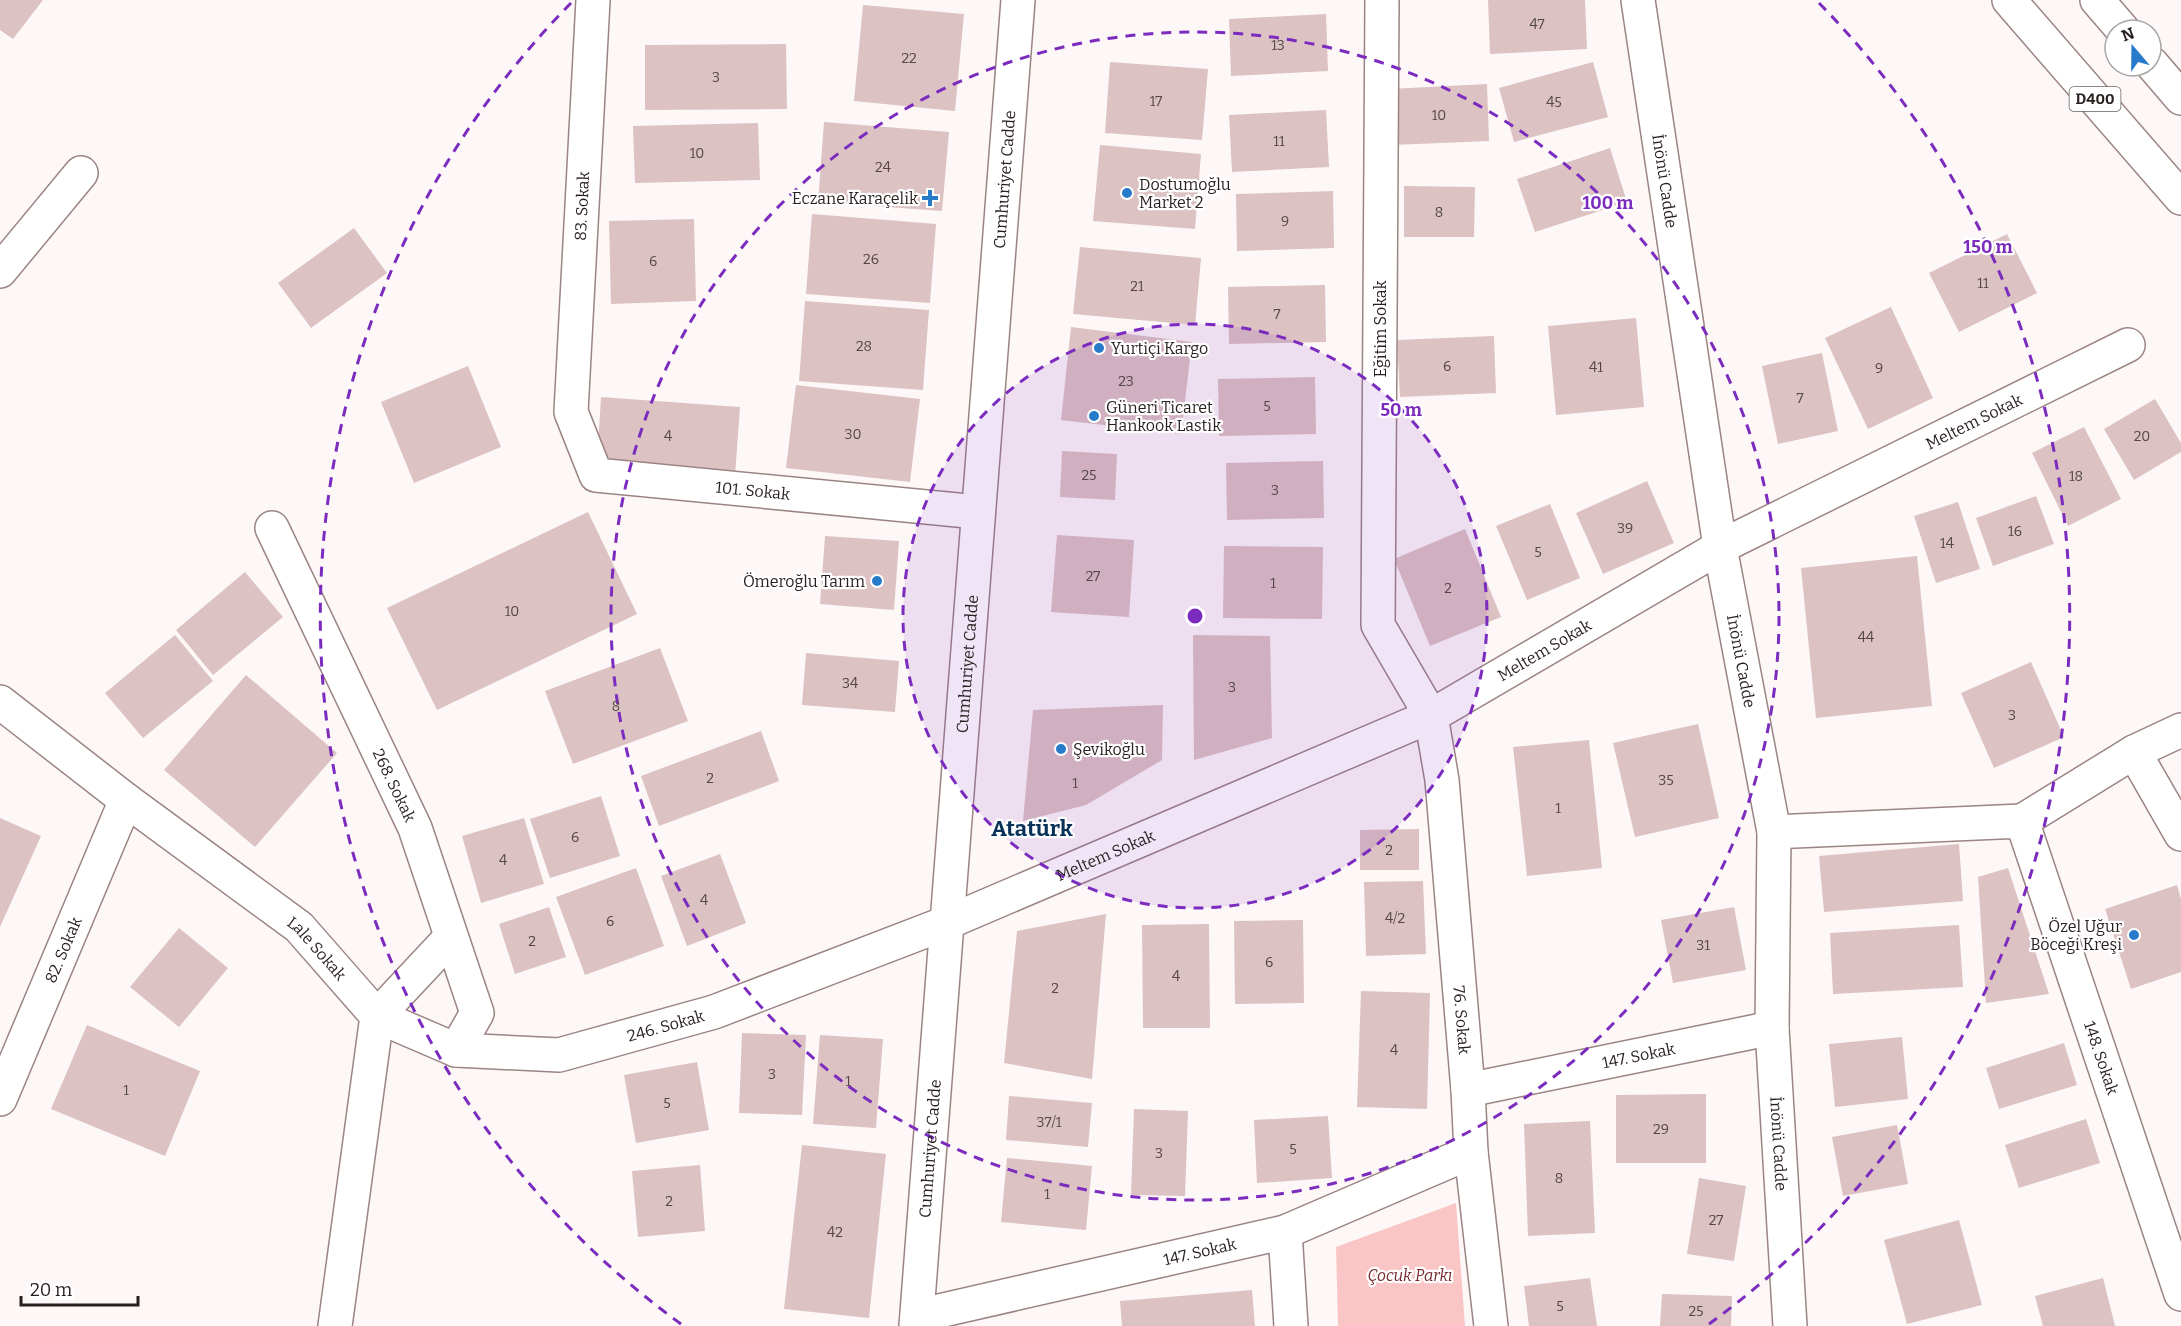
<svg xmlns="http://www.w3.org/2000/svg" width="2181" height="1326" font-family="Bitter,serif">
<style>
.green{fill:#fac5c5}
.building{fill:#dcc2c2}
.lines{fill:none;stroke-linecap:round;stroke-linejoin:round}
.minor-casing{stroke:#9b8483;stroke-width:36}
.tertiary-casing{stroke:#9b8483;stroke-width:36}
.trunk-casing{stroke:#9b8483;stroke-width:36}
.minor{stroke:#fff;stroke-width:33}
.tertiary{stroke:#fff;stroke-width:33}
.trunk{stroke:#fff;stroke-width:33}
.ring{fill:none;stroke:#7b2cbf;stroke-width:3;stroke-dasharray:10 8}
.poi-dot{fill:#277bca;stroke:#fff;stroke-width:2}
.labels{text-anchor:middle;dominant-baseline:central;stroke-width:4.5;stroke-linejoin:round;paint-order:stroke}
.number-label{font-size:14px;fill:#554747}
.shield{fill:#fff;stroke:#686262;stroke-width:1.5}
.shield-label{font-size:15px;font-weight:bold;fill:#281e1e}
.street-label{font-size:16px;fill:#281e1e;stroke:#fff}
.poi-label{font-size:16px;fill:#281e1e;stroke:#fff;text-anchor:start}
.park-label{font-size:16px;font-style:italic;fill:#75292f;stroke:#fff}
.district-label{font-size:22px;font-weight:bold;fill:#083157;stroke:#fff}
.centre{fill:#7b2cbf;stroke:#fff;stroke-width:3}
.ring-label{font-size:18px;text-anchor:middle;font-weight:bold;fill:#7b2cbf;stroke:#fff;stroke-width:4.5;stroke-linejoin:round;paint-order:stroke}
</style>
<rect width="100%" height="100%" fill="#fdf8f7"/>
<path class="green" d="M1456,1203L1465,1326H1338L1336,1247Z"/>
<path class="building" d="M0,0H43L13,39L0,30Z
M1488,0H1585L1587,49L1490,54Z
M863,5L964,14L955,111L854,101Z
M1326,14L1328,71L1231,76L1229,19Z
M786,44L787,109L645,110V45Z
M1110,62L1208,69L1202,140L1105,133Z
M1593,62L1608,117L1514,142L1499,88Z
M1487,84L1489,141L1392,145L1390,89Z
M1326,110L1329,167L1232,172L1229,115Z
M824,122L949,132L942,211L818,202Z
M758,123L760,180L635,183L633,126Z
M1100,145L1201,154L1195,229L1093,221Z
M1610,148L1627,202L1535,232L1517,179Z
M1404,186L1475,187L1474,237H1404Z
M1333,191L1334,248L1237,251L1236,194Z
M812,214L936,224L930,303L806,294Z
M694,219L696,301L611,304L609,221Z
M354,228L387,273L311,328L278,283Z
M2007,234L2037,293L1959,332L1929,273Z
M1080,247L1201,258L1195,325L1073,314Z
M1325,285L1326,342L1229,344L1228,287Z
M805,301L929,310L923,390L799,381Z
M1891,307L1933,398L1868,429L1825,338Z
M1636,318L1644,407L1556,415L1548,326Z
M1071,327L1192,342L1181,434L1061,420Z
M1494,336L1496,393L1400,397L1397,340Z
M1822,353L1838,431L1778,444L1762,366Z
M468,366L501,447L414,483L381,402Z
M1315,377L1316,434L1219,436L1218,379Z
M796,385L920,399L910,482L786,468Z
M601,397L740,407L735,475L597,464Z
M2155,399L2181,443V452L2134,480L2104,429Z
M2084,427L2121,499L2068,526L2032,453Z
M1062,451L1117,454L1115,500L1060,497Z
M1323,461L1324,518L1227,520L1226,463Z
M1647,481L1674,543L1603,574L1576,513Z
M2036,496L2054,544L1993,566L1976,518Z
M1958,502L1980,569L1936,583L1914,516Z
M1550,504L1580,578L1527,600L1496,526Z
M588,512L637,614L437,710L387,608Z
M1465,529L1501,617L1430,646L1394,559Z
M1057,535L1134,540L1129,617L1051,612Z
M825,536L899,541L894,610L820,604Z
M1224,546L1323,547L1322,619L1223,618Z
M1917,556L1932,706L1816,718L1801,568Z
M245,572L283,617L213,675L176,630Z
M175,635L213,681L143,738L105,693Z
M1193,635L1270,636L1272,738L1194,760Z
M660,648L688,721L573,764L545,691Z
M806,653L899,661L895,712L802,705Z
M2031,662L2064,737L1994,768L1961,693Z
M246,675L337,753L255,847L164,770Z
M1163,705L1162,760L1086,805L1023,821L1033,710Z
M1698,724L1719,818L1635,837L1613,743Z
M761,731L779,781L659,826L641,776Z
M1589,740L1602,868L1527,876L1513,747Z
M601,796L620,856L550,878L530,819Z
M0,818L41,836L0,927Z
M524,818L544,884L481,903L462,836Z
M1419,829V870H1360V830Z
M1959,844L1963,901L1824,912L1819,856Z
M720,854L746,923L687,946L661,876Z
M636,868L664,946L585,975L556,897Z
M2008,868L2049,994L1986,1003L1978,877Z
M1423,881L1426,954L1366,956L1364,882Z
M2177,885L2181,899V972L2131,989L2105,909Z
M549,907L566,957L515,974L499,924Z
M1734,907L1746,970L1673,983L1661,920Z
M1106,914L1092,1079L1004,1063L1017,931Z
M1303,920L1304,1003L1235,1004L1234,921Z
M1209,924L1210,1028H1143L1142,925Z
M1959,925L1963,987L1833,994L1830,933Z
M179,928L228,968L179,1027L130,987Z
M1361,991L1430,993L1427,1109L1357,1107Z
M87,1025L200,1071L165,1156L51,1109Z
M742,1033L806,1035L802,1115L739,1113Z
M820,1035L883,1039L876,1128L813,1124Z
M1902,1037L1908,1099L1835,1107L1829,1044Z
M2064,1043L2077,1085L1999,1109L1986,1068Z
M697,1062L709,1130L636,1143L624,1075Z
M1706,1094V1163H1616V1095Z
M1009,1096L1092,1103L1088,1147L1006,1140Z
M1134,1109L1188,1111L1185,1196L1131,1195Z
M1328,1116L1332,1178L1257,1183L1254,1120Z
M2086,1119L2100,1163L2019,1188L2005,1145Z
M1590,1121L1595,1233L1528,1236L1524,1124Z
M1897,1125L1908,1184L1843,1196L1832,1137Z
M802,1145L886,1154L869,1318L784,1309Z
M1007,1158L1092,1166L1086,1230L1001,1222Z
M700,1165L705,1231L638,1237L632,1171Z
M1699,1178L1746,1186L1734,1261L1687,1254Z
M1959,1220L1982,1305L1907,1324L1884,1240Z
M1590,1278L1597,1326H1529L1524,1286Z
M2103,1278L2115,1326H2043L2035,1296Z
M1252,1290L1255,1326H1122L1120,1301Z
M1662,1294L1732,1296L1731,1326H1660Z"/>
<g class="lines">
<g class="minor-casing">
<g id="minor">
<path id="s1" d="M593,0L571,412L596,475L978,512"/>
<path id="s2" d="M1382,0L1378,625L1431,716L1442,780L1468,1090L1471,1152L1491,1326"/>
<path id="s3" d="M1638,0L1720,547L1774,832L1772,1028L1790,1326"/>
<path d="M0,271L81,173"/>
<path id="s4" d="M272,528L415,828L477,1013L456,1050"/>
<path id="s5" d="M0,702L126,800L299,927L377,1016L335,1326"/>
<path d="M2181,730L2134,752L2181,834"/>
<path d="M2022,821L2134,752"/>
<path id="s6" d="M1774,832L2022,821L2181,1294"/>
<path id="s7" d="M451,937L377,1016L456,1050L559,1055L714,1012L946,923L1431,716L1720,547L2128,345"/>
<path id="s8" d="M1468,1090L1772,1028"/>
<path id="s9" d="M0,1099L126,800"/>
<path d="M1285,1232L1291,1326"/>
<path id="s10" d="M917,1316L1285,1232L1471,1152"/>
</g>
</g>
<g class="tertiary-casing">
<g id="tertiary">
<path id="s11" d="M916,1326L1018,0"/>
</g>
</g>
<g class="trunk-casing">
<path id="trunk" d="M2009,0L2181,198
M2097,0L2123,30
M2151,63L2181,98"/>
</g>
<use href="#minor" class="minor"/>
<use href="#tertiary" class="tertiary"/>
<use href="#trunk" class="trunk"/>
</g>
<circle cx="1195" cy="616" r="292" fill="#7b2cbf" fill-opacity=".12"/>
<g class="ring">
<circle cx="1195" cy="616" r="292"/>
<circle cx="1195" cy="616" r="584"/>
<path d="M681 1324A875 875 0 0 1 571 3M1819 3A875 875 0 0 1 1709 1324"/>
</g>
<g class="poi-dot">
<circle cx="1127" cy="193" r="6"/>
<path d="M927 189h6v6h6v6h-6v6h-6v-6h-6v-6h6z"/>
<circle cx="1099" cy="348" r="6"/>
<circle cx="1094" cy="416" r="6"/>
<circle cx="877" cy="581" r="6"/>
<circle cx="1061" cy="749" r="6"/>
<circle cx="2134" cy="935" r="6"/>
</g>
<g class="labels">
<g class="number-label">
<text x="1537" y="24">47</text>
<text x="1278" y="45">13</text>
<text x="909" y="58">22</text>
<text x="716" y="77">3</text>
<text x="1156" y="101">17</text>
<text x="1554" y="102">45</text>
<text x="1439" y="115">10</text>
<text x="1279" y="141">11</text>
<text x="697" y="153">10</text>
<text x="883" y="167">24</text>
<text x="1439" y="212">8</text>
<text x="1285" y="221">9</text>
<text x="871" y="259">26</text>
<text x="653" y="261">6</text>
<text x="1983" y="283">11</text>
<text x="1137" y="286">21</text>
<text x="1277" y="314">7</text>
<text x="864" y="346">28</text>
<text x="1447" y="366">6</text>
<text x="1596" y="367">41</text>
<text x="1879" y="368">9</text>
<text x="1126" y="381">23</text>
<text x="1800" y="398">7</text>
<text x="1267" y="406">5</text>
<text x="853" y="434">30</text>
<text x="668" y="436">4</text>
<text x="2142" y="436">20</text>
<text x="1089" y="475">25</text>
<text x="2076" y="476">18</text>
<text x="1275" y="490">3</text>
<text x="1625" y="528">39</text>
<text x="2015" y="531">16</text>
<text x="1947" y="543">14</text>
<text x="1538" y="552">5</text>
<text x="1093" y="576">27</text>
<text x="1273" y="583">1</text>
<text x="1448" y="588">2</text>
<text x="512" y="611">10</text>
<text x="1866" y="637">44</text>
<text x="850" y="683">34</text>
<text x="1232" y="687">3</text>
<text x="616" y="706">8</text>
<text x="2012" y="715">3</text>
<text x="710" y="778">2</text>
<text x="1666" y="780">35</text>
<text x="1075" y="783">1</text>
<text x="1558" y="808">1</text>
<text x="575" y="837">6</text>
<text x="1389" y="850">2</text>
<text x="503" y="860">4</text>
<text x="704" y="900">4</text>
<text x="1395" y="918">4/2</text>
<text x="610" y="921">6</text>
<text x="532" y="941">2</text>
<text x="1703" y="945">31</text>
<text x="1269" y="962">6</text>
<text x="1176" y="976">4</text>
<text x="1055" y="988">2</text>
<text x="1394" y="1050">4</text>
<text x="772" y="1074">3</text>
<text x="848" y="1081">1</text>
<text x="126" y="1090">1</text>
<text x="667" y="1103">5</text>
<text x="1049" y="1122">37/1</text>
<text x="1661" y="1129">29</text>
<text x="1293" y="1149">5</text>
<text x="1159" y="1153">3</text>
<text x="1559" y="1178">8</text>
<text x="1047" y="1194">1</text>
<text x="669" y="1201">2</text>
<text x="1716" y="1220">27</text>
<text x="835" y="1232">42</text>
<text x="1560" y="1306">5</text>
<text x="1696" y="1311">25</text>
</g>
<rect class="shield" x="2069.5" y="87" width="51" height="24" rx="4.5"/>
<g class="shield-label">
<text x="2095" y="99">D400</text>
</g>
<g class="street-label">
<text stroke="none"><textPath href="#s11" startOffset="1150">Cumhuriyet Cadde</textPath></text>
<text stroke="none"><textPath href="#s3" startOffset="183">İnönü Cadde</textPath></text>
<text transform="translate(582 206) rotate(-87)">83. Sokak</text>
<text transform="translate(1380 329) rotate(-90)">Eğitim Sokak</text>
<text stroke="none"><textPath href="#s7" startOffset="1852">Meltem Sokak</textPath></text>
<text stroke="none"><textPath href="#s1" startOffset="638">101. Sokak</textPath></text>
<text stroke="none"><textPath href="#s7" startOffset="1365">Meltem Sokak</textPath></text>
<text stroke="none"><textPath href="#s3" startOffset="669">İnönü Cadde</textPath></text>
<text stroke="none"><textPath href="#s11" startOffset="664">Cumhuriyet Cadde</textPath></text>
<text stroke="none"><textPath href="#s4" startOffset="285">268. Sokak</textPath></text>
<text stroke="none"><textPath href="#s7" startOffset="880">Meltem Sokak</textPath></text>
<text stroke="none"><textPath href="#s9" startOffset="162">82. Sokak</textPath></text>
<text stroke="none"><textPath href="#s5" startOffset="402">Lale Sokak</textPath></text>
<text stroke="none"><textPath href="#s2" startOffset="1036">76. Sokak</textPath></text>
<text stroke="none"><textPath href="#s7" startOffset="408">246. Sokak</textPath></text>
<text stroke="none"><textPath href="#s8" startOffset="174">147. Sokak</textPath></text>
<text stroke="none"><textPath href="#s6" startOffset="498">148. Sokak</textPath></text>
<text stroke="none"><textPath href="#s3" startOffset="1155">İnönü Cadde</textPath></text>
<text stroke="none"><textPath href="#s11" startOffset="178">Cumhuriyet Cadde</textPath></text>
<text stroke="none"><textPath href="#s10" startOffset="290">147. Sokak</textPath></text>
</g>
<g class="poi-label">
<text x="1139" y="184">Dostumoğlu<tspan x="1139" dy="18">Market 2</tspan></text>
<text x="918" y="198" text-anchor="end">Eczane Karaçelik</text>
<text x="1111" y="348">Yurtiçi Kargo</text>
<text x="1106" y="407">Güneri Ticaret<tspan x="1106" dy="18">Hankook Lastik</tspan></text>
<text x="865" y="581" text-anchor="end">Ömeroğlu Tarım</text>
<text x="1073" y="749">Şevikoğlu</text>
<text x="2122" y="926" text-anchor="end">Özel Uğur<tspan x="2122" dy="18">Böceği Kreşi</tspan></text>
</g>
<g class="park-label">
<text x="1410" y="1275">Çocuk Parkı</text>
</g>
<g class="district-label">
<text x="1032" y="828">Atatürk</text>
</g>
</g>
<circle cx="1195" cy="616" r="9" class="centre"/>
<g class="ring-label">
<text x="1608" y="209">100 m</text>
<text x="1988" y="253">150 m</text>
<text x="1401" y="416">50 m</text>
</g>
<g transform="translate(2133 48) rotate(340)"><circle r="28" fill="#ffffff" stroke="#a9a5a5" stroke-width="1.5"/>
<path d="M0-4.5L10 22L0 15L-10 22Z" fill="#277bca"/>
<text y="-9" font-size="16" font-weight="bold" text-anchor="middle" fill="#281e1e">N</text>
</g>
<path d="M21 1296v9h117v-9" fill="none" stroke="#281e1e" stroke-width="3"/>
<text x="30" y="1296" font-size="18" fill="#281e1e" stroke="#ffffff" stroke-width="4.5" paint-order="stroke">20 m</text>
</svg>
